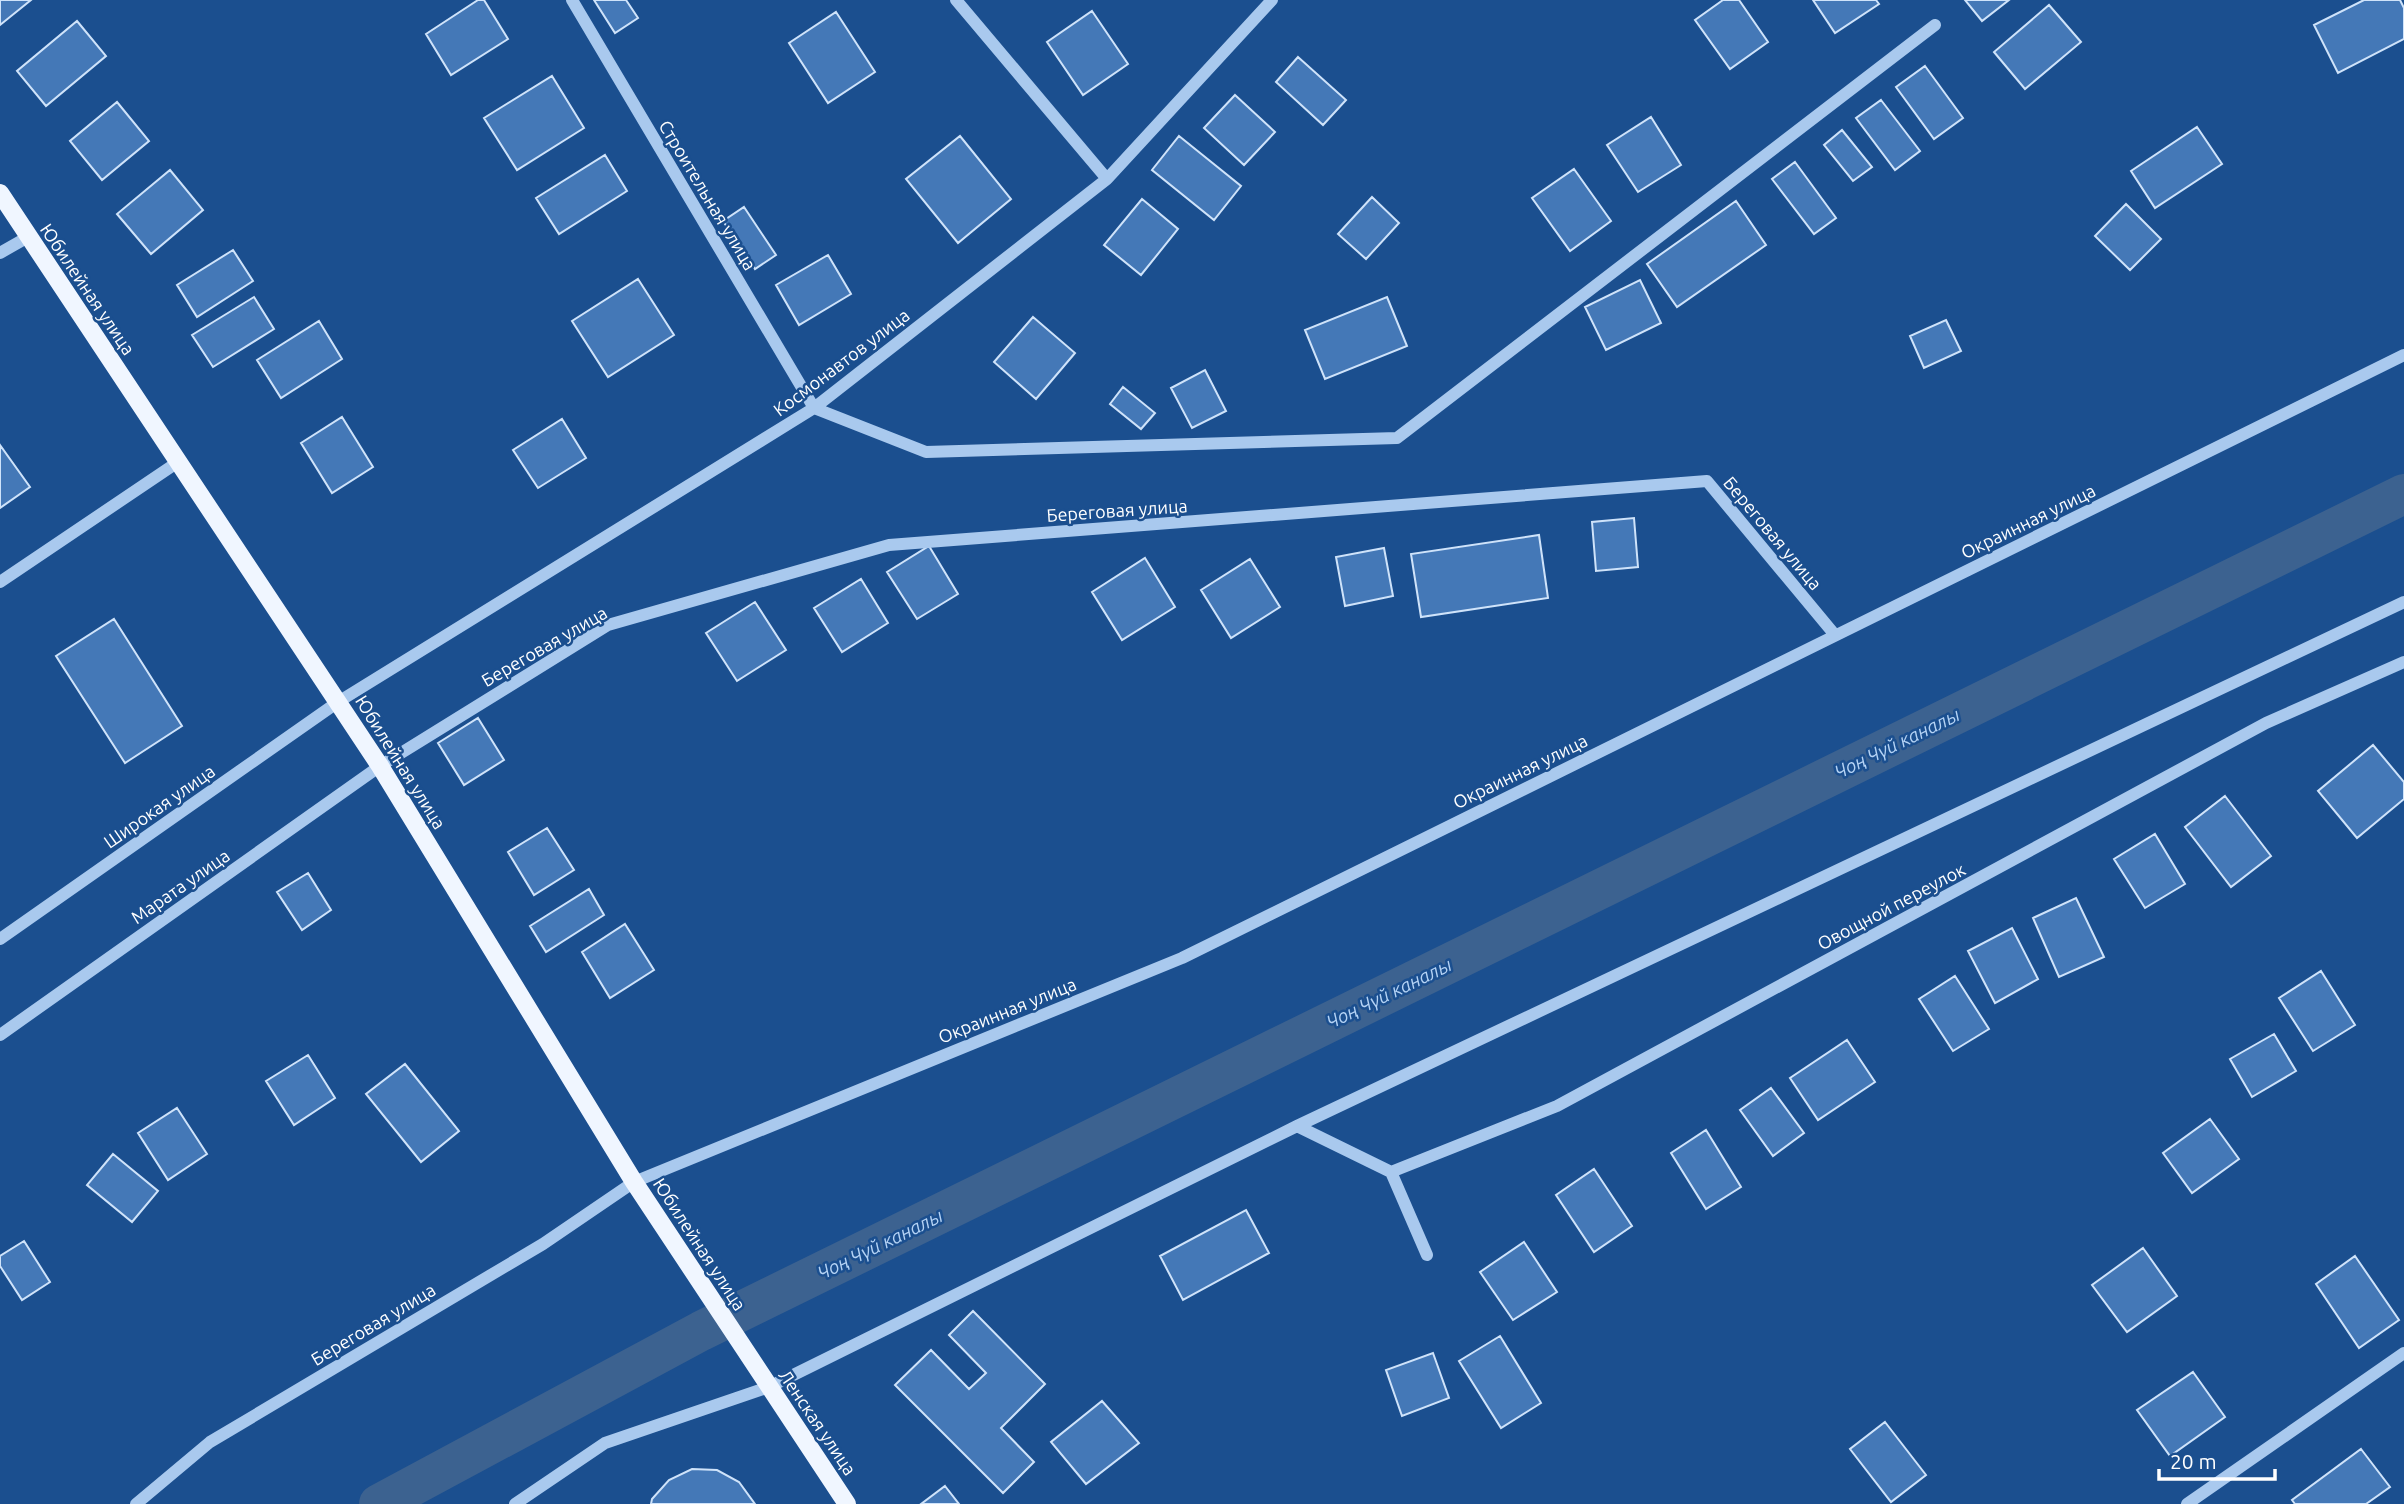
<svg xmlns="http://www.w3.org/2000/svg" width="2404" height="1504" font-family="Ubuntu,sans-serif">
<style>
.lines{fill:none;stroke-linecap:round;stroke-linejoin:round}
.canal{stroke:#3c6290;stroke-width:40}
.building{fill:#4478b7;stroke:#cfe3fa;stroke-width:2}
.minor{stroke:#a9c9ee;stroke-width:12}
.major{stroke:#f0f6ff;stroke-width:18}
.labels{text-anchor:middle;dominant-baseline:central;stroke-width:5;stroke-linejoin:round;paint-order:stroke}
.street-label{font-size:18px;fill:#fff;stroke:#1b4f8f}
.water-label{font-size:19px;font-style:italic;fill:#b5d3f5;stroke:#1b4f8f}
</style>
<rect width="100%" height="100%" fill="#1b4f8f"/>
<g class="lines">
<path class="canal" d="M379,1504L701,1331L2404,494"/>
</g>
<path class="building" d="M0,0H31L0,25Z
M478,0H484L508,39L451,75L426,34Z
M594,0H626L638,18L615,33Z
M1723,0H1739L1768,42L1730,69L1695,20Z
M1813,0H1876L1879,4L1835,33Z
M1965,0H2009L1982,21Z
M2364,0H2400L2404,8V39L2338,73L2314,25Z
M2049,5L2081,42L2025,89L1994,52Z
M1092,11L1128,64L1083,95L1047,42Z
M836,12L875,72L828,103L789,43Z
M77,21L106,56L46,106L17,71Z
M1298,57L1346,100L1323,125L1276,82Z
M1925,66L1963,118L1934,139L1896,87Z
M552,76L584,128L517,170L484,118Z
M1235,95L1275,132L1244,165L1204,128Z
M1881,100L1920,151L1895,170L1856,118Z
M117,102L149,141L102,180L70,141Z
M1651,117L1681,165L1638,192L1607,145Z
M2197,127L2222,164L2155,208L2131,171Z
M1842,130L1872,167L1853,181L1824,145Z
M960,136L1011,199L958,243L906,179Z
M1179,136L1241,186L1214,220L1152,170Z
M605,155L627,191L559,234L536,198Z
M1795,162L1836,218L1814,234L1772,179Z
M1574,169L1611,221L1570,251L1532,198Z
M170,170L203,210L151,254L117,214Z
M1372,197L1399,223L1366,259L1338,234Z
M1142,199L1178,229L1141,275L1104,245Z
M1736,201L1766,245L1677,307L1647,264Z
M2126,204L2161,239L2130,270L2095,236Z
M744,207L776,255L755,269L723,221Z
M233,250L253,281L197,317L177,285Z
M828,255L851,294L799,325L776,285Z
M638,279L674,335L608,377L572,321Z
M1640,280L1661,323L1606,350L1585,307Z
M254,297L274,329L213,367L192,335Z
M1387,297L1407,346L1325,379L1305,330Z
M1033,317L1075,353L1036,399L994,362Z
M1946,320L1961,351L1924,368L1910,336Z
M319,321L342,359L281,398L257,360Z
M1205,370L1226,411L1192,428L1171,388Z
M1123,387L1155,413L1141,429L1110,404Z
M342,417L373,467L332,493L301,443Z
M562,419L586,458L538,488L513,450Z
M0,445L30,487L0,508Z
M1634,518L1638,567L1596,571L1592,522Z
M1539,535L1548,598L1421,617L1411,554Z
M929,546L958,594L917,619L887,572Z
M1384,548L1393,596L1345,606L1336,557Z
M1145,558L1175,607L1122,640L1092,592Z
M1250,559L1280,607L1231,638L1201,590Z
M861,579L888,623L842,652L814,608Z
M755,602L786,650L737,681L706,633Z
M114,619L182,726L125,763L56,656Z
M478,718L504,760L464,785L438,743Z
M2373,745L2404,782V799L2357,838L2318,791Z
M2225,796L2271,856L2231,887L2185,827Z
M547,828L574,870L534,895L508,852Z
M2155,834L2185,884L2145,908L2114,859Z
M308,873L331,910L302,930L277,892Z
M589,889L604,915L546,952L530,926Z
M2076,898L2104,957L2059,977L2033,918Z
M625,924L654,970L610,998L582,952Z
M2012,928L2038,979L1995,1003L1968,951Z
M2321,971L2355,1025L2313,1051L2279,998Z
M1955,976L1989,1029L1953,1051L1919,999Z
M2274,1034L2296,1071L2252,1097L2230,1059Z
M1847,1040L1875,1082L1818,1120L1790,1078Z
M308,1055L335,1098L294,1125L266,1081Z
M405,1064L459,1131L421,1162L366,1094Z
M1771,1088L1804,1133L1773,1156L1740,1110Z
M177,1108L207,1154L168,1180L138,1133Z
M2210,1119L2239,1159L2192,1193L2163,1153Z
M1706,1130L1741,1187L1706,1209L1671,1153Z
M113,1154L158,1191L132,1222L87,1185Z
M1594,1169L1632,1226L1594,1252L1556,1195Z
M1246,1210L1269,1253L1183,1300L1160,1256Z
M24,1241L50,1282L22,1300L0,1266V1256Z
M1524,1242L1557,1292L1513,1320L1480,1272Z
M2143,1248L2177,1296L2127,1332L2092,1285Z
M2355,1256L2399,1320L2359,1348L2316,1284Z
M973,1311L1045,1384L1001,1428L1034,1462L1003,1493L895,1385L931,1350L969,1389L986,1373L949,1335Z
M1500,1336L1541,1403L1501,1428L1459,1361Z
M1433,1353L1449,1398L1402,1416L1386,1370Z
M2193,1372L2225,1417L2170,1456L2137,1410Z
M1102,1401L1139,1443L1086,1484L1051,1442Z
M1885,1422L1926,1475L1891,1502L1850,1449Z
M2361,1449L2390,1487L2366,1504H2295L2292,1500Z
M692,1469L717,1470L739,1482L755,1504H651L652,1499L669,1480Z
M945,1486L959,1504H921Z"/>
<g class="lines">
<path class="minor" d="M572,0L814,408L926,452L1397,438L1935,25
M956,0L1107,179
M0,253L28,237
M0,582L178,462
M0,939L338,702L814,408L1107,179L1272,0
M0,1035L380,766L608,625L889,545L1707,481L1835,635
M1297,1126L1391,1172L1427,1255
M1391,1172L1557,1106L2266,723L2404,662
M136,1504L210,1442L543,1244L634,1182L1182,958L2404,355
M515,1504L605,1443L769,1387L1297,1126L2404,602
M2187,1504L2404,1353"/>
<path class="major" d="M0,193L380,766L634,1182L847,1504"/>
</g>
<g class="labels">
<g class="street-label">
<text transform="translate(708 195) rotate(59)">Строительная улица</text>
<text transform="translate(88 289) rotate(56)">Юбилейная улица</text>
<text transform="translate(841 362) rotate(-37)">Космонавтов улица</text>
<text transform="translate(1117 510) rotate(-4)">Береговая улица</text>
<text transform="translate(2028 521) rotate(-26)">Окраинная улица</text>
<text transform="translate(1773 533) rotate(50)">Береговая улица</text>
<text transform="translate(544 646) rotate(-30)">Береговая улица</text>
<text transform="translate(401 762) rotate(58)">Юбилейная улица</text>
<text transform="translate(1520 771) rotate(-26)">Окраинная улица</text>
<text transform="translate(159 806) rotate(-35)">Широкая улица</text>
<text transform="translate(180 886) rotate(-35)">Марата улица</text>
<text transform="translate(1891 906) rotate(-28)">Овощной переулок</text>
<text transform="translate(1007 1010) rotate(-22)">Окраинная улица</text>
<text transform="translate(700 1244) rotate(57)">Юбилейная улица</text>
<text transform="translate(373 1324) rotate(-31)">Береговая улица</text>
<text transform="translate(818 1422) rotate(56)">Ленская улица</text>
</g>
<g class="water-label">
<text transform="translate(1897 743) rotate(-26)">Чоң Чүй каналы</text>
<text transform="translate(1389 993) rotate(-26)">Чоң Чүй каналы</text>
<text transform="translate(880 1244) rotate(-26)">Чоң Чүй каналы</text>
</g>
</g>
<path d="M2159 1469v10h116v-10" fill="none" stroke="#ffffff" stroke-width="3.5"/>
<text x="2170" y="1469" font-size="21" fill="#ffffff" stroke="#1b4f8f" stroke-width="5" paint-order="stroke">20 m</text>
</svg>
